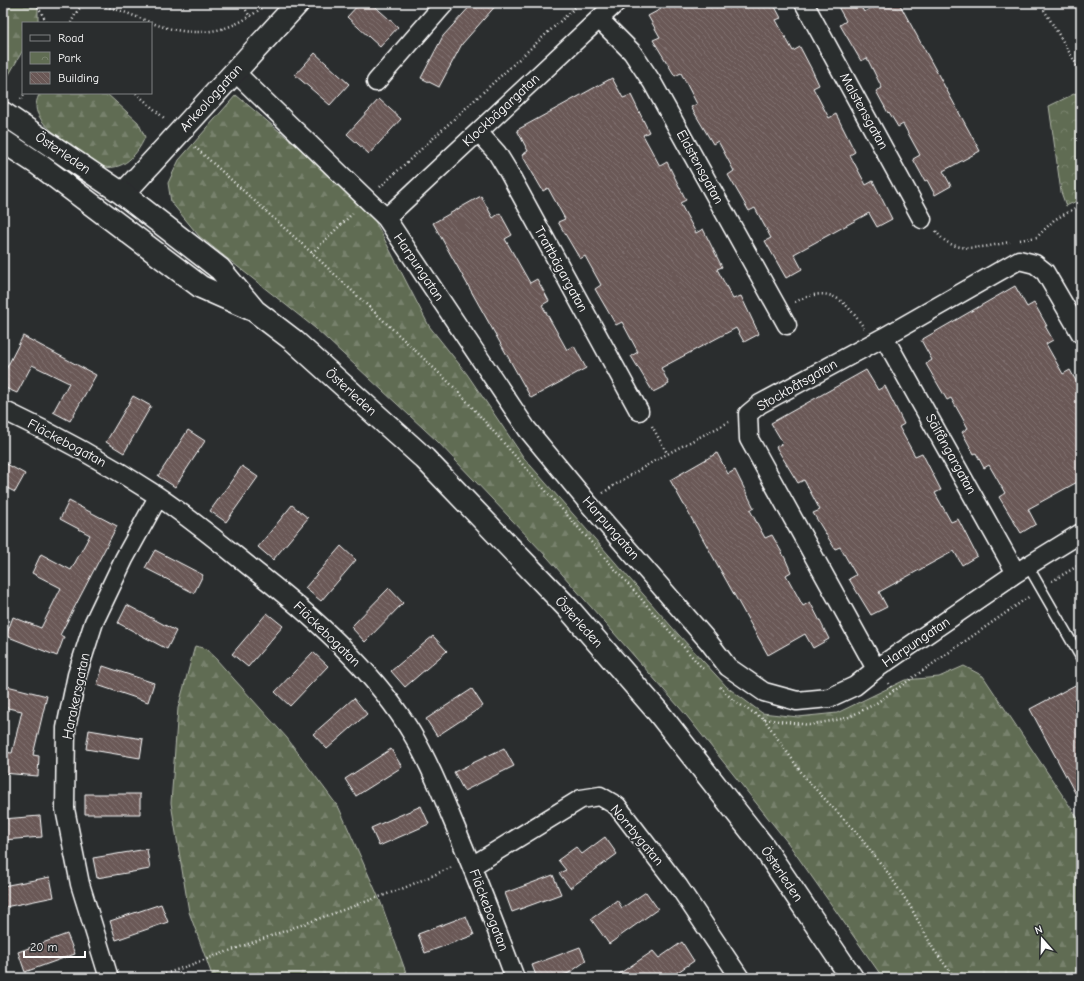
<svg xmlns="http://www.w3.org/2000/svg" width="1084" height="981" font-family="'Comic Neue',sans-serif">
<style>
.forest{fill:url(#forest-firs);stroke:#b0b6a9}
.park{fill:url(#park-crowns);stroke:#b0b6a9}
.building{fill:url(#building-back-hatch);stroke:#fff}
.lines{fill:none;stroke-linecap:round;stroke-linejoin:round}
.service-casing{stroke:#fff;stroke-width:12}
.minor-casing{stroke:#fff;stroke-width:21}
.tertiary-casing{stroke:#fff;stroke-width:25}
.secondary-casing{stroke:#fff;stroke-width:25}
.path{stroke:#fff;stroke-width:2.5;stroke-dasharray:1 3;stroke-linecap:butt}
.service{stroke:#2a2d2e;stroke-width:9}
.minor{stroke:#2a2d2e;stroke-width:18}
.tertiary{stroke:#2a2d2e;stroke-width:22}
.secondary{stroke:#2a2d2e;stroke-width:22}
.labels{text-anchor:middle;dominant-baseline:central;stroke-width:3.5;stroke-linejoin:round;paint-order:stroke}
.street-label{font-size:14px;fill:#fff;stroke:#2a2d2e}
</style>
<defs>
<pattern id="forest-firs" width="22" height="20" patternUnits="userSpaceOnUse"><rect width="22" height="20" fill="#606c53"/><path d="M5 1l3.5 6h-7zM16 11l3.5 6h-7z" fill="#78826d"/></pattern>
<pattern id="park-crowns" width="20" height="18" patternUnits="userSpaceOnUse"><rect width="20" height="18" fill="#606c53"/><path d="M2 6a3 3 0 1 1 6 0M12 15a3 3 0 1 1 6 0" fill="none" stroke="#78826d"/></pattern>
<pattern id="building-back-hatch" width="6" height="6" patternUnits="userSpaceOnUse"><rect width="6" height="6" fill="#6a5856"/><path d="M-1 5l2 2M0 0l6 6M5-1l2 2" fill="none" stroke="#80716f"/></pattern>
</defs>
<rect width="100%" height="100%" fill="#2a2d2e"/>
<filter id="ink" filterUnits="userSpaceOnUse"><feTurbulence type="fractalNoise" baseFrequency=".025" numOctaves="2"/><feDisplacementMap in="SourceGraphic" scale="8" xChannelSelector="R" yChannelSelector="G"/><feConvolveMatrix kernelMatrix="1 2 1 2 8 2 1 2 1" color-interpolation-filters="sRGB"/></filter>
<g filter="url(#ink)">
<path class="forest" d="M3,3H38V23H23V50L3,85Z
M40,93H106L138,122L145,137C136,158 119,175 95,164C86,160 77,150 68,143C59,136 44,127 39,116C34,109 36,100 40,93Z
M236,95L304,152L375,221L429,326L467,374L524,458L678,634L727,687L762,713L798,717L837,713L905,680L939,677L964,666L983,676L1081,823V978H883L788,843L686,715L548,558L437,441L315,328L199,236L171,202L168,183L179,160Z
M195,646L207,649L287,738L339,808L381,903L408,978H213L189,912L171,803L178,708Z"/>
<path class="park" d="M1076,93L1081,130V199L1066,206L1061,192L1049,106Z"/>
<path class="building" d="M360,3H371L398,27L380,47L347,17Z
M473,3H498L462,44L439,87L421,78L443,36Z
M672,3H773L781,18L776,20L793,51L800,47L812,70L819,85L813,88L829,118L836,114L855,152L850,155L866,185L873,181L892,219L877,227L869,213L794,254L802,269L786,278L765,241L771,238L755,208L749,211L728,175L734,171L718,141L713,144L691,107L697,104L681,73L675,76L653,40L660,37L648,16Z
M836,3H859L864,12L880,3H899L980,151L943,171L951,186L935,195L927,180L925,181L913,159L920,155L903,124L898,127L889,112L888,113L876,91L882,88L867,58L861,61L840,25L846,21Z
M315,53L349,84L330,105L295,75Z
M612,78L623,98L631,95L649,132L643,135L660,166L667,162L686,200L680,203L696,233L703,229L722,267L717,269L733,299L741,296L759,334L744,342L736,328L661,368L669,384L653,392L631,356L638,352L622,322L616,325L595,289L601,285L585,256L580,259L558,222L565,219L548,188L543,191L522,155L528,151L517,130Z
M379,99L401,119L369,154L347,134Z
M481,196L493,218L500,213L512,235L505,239L530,283L537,279L549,301L542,305L567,350L574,346L586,368L531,398L433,223Z
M1015,286L1027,307L1034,303L1047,326H1045L1053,340L1046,344L1063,374L1070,370L1081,390V480L1028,509L1036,524L1021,533L999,497L1005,493L989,465L984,468L976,453L974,454L962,432L968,428L951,398L947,400L926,364L932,360L921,340Z
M23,336L96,375L70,421L53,412L69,383L32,365L17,393L3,387V375Z
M866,370L878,390L885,386L904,424L899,427L915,456L922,453L941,490L935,493L951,522L958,519L977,556L962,565L954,551L879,592L887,607L871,615L849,579L856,575L840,547L835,549L813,513L820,510L804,480L798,483L776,447L783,443L771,423Z
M133,396L151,406L124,453L106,442Z
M188,430L205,441L175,487L158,476Z
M717,453L728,474L735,470L754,508L750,510L765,538L772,535L785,558L791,572L786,575L803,606L810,602L822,625L829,639L813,648L805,634L768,655L670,480Z
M3,462L25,474L15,492L3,486Z
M242,466L258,477L226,522L210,511Z
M69,501L117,526L60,635L64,637L57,656L6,636L13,617L41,628L61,588L32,573L41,554L71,570L90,535L60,519Z
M292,505L308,518L273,560L258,547Z
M341,546L356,560L321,601L305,588Z
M155,550L203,575L194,593L145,568Z
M389,588L403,603L365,642L351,627Z
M127,605L176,631L167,649L118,623Z
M267,613L283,626L248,667L232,654Z
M433,636L447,651L405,687L391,671Z
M313,652L328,666L290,706L275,692Z
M103,666L154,683L148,702L97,685Z
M1081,682V804L1030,709Z
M3,685L47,696L33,755L39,756L38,776L3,773V752L12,753L22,711L3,707Z
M472,689L483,706L437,736L426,719Z
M354,698L367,714L327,749L313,734Z
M89,730L143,739L140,758L86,749Z
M504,748L514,766L464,791L454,772Z
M391,749L402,767L356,796L345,779Z
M85,794H140V814H85Z
M421,806L429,824L379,846L371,828Z
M40,816L42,837L3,840V819Z
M605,837L617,854L570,888L559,873L566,870L558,860L576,847L582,854Z
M147,849L150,869L97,878L93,858Z
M553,875L561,894L512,912L505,893Z
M50,877L54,897L5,907L3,886Z
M646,892L658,909L609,944L591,919L617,900L622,908Z
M161,904L168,922L116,940L110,921Z
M466,916L474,935L425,953L418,934Z
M67,934L75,954L25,972L18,952Z
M682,942L694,961L669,978H613L653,951L659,958Z
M580,947L586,961L569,973L556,978H537L532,965Z"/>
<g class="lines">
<g class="service-casing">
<path id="service" d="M1028,566L1081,658"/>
</g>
<g class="minor-casing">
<path id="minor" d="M804,3L922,219
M599,19L632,52L652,82L787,325
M235,72L386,218L527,429L588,503L708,641L728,667L764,692L797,701L829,698L855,686L876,669L1016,573L1081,533
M376,82L445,3
M478,132L497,153L508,171L639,411
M386,218L616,3
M884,337L1016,573
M3,410C56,435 107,463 156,495C192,519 226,548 260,575C315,618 375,672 411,732C428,760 440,789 452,819C474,871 495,925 515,978
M876,669L749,439L748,414L760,404L884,337L1019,260L1035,264L1045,272L1081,334
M472,866L581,799L600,796L617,806L679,887L740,978
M109,978L80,884L65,809L66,728L77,675L94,622L124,559L158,497"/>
</g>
<g class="tertiary-casing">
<path id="tertiary" d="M123,194L298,3"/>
</g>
<g class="secondary-casing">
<path id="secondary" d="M3,113L123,194L220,269L255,311L293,340L425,459L568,608L658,712L763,846L852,978
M3,141L38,164L201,287L251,309"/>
</g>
<path class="path" d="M36,3L47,23
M242,3L250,17
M1040,3L1081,72
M71,23C74,17 77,9 83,6C106,0 142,21 164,27C185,33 204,34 225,28C240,23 255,15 266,3
M136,93L164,118
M21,99L25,93
M195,147L312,253L456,389L703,669
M380,187L580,3
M936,231C952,256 984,247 1010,242
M1020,240L1037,237L1054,220L1081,205
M312,253L353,213
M795,302C830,284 844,299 864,328
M652,426L667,453
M603,493C643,465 686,444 729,422
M1052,581L1081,564
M888,683L894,691
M720,687L734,701L764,719L809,725L847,718L875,704L1030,596
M764,719L806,779L856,832L888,873L910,906L934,950L955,978
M154,978L404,888L452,867"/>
<use href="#service" class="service"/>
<use href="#minor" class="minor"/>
<use href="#tertiary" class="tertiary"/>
<use href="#secondary" class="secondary"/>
</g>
</g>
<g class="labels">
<g class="street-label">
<text transform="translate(211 98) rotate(-48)">Arkeologgatan</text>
<text transform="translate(501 110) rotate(-43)">Klockbägargatan</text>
<text transform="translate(864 111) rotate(61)">Malstensgatan</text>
<text transform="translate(63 153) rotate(34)">Österleden</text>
<text transform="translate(700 167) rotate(61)">Eldstensgatan</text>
<text transform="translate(419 267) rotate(56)">Harpungatan</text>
<text transform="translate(561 269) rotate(61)">Trattbägargatan</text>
<text transform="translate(797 385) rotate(-30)">Stockbåtsgatan</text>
<text transform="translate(351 392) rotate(42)">Österleden</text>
<text transform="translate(67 443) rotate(28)">Fläckebogatan</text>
<text transform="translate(951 454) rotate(61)">Sälfångargatan</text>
<text transform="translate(611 528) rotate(49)">Harpungatan</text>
<text transform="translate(579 622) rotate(48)">Österleden</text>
<text transform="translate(327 634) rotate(44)">Fläckebogatan</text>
<text transform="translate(916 642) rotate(-34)">Harpungatan</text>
<text transform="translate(76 696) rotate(-78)">Harakersgatan</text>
<text transform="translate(637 835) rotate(50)">Norrbygatan</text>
<text transform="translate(782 874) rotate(56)">Österleden</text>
<text transform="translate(489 910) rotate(69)">Fläckebogatan</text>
</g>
</g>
<rect width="1084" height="981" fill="none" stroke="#2a2d2e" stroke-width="16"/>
<rect x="8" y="8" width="1068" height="965" fill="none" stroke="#fff" stroke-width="1.5" filter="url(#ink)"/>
<rect x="22" y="22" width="130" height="72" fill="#2a2d2e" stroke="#7f8182"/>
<rect x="30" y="35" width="20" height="6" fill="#2a2d2e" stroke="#7f8182"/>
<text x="58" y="42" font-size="12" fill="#ffffff">Road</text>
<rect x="30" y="52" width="20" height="12" fill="url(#park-crowns)" stroke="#7f8182"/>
<text x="58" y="62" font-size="12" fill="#ffffff">Park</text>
<rect x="30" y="72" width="20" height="12" fill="url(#building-back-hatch)" stroke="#7f8182"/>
<text x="58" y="82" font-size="12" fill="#ffffff">Building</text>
<g transform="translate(1042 939) rotate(340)" stroke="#2a2d2e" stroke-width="3" paint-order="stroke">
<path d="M0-3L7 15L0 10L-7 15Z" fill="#ffffff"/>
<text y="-6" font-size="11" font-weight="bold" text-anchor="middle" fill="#ffffff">N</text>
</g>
<path d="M24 951v6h61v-6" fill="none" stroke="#ffffff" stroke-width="2"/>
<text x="30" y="951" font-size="12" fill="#ffffff" stroke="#2a2d2e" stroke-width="3" paint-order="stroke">20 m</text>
</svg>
